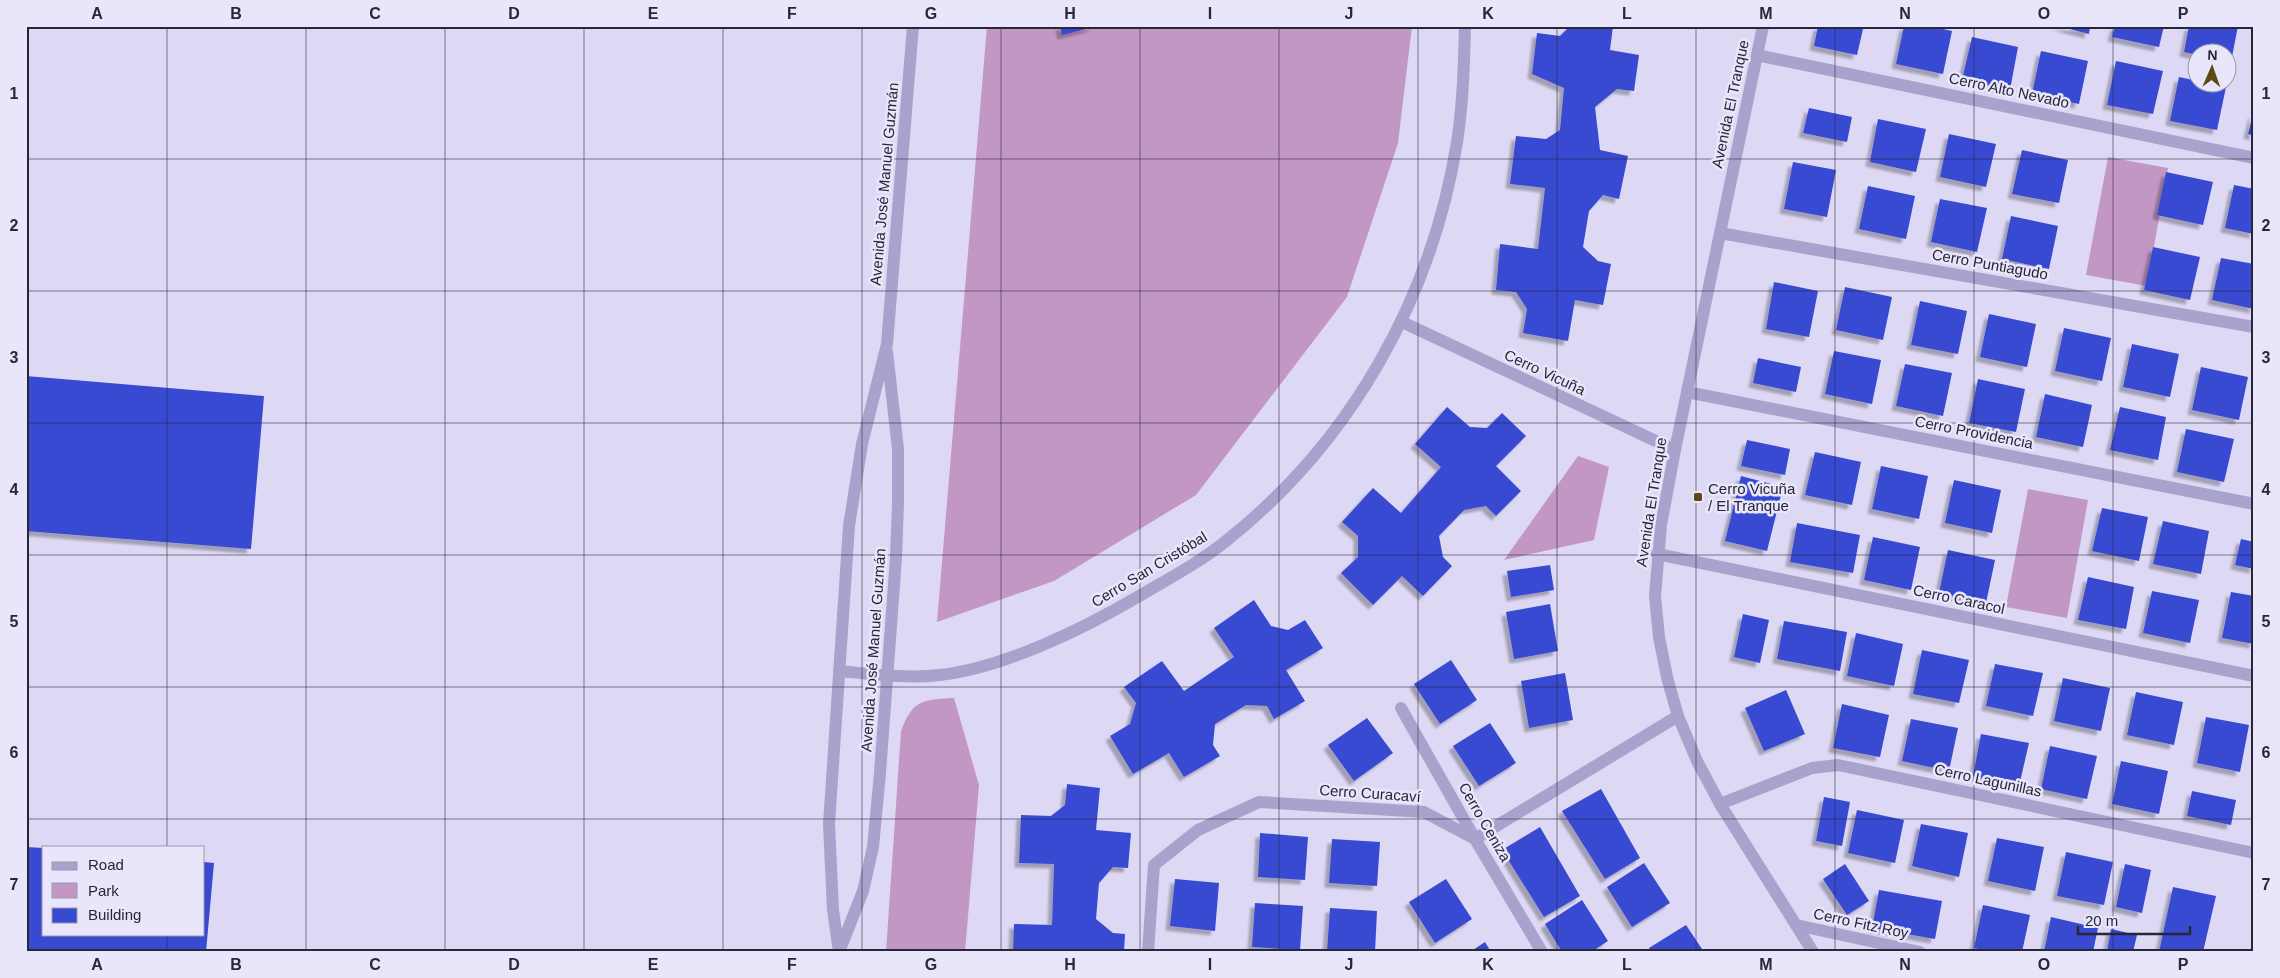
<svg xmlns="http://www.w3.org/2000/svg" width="2280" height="978" font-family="Arial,sans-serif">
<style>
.green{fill:#c397c4}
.building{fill:#384ad2;filter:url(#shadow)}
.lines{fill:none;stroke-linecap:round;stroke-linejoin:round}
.minor{stroke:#a7a3cd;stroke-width:12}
.tertiary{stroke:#a7a3cd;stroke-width:12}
.grid{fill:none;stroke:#262737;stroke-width:1;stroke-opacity:0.55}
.poi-dot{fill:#5d4917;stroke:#e9e5fb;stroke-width:2}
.labels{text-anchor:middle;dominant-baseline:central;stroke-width:5;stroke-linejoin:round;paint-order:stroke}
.street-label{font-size:15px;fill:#262737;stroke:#e9e5fb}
.poi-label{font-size:15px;fill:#262737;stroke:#e9e5fb;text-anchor:start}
.neatline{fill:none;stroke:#262737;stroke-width:2}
.grid-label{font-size:16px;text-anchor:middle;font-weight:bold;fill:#262737}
</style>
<defs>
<filter id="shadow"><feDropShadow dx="-4.5" dy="4.5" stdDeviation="1" flood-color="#0004"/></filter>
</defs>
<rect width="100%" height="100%" fill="#ddd8f4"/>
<path class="green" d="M987,26H1412L1398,143L1347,297L1196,495L1054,581L937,622Z
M2108,157L2168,168L2147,286L2086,275Z
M1578,456L1609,467L1594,540L1504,560Z
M2028,489L2088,500L2067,618L2006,607Z
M954,698L979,785L965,952H886L901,731C913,699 923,700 954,698Z"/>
<path class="building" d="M1060,26H1094V27L1062,35Z
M1570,26H1613L1610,50L1639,55L1634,91L1617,89L1595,107L1600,150L1628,156L1619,199L1603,195L1589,211L1583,247L1598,261L1611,264L1603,305L1575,300L1568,341L1523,333L1527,309L1516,292L1496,290L1500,244L1538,249L1545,188L1510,184L1516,136L1546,139L1560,130L1564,88L1532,74L1537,33L1560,36Z
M1818,26H1848L1863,29L1857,55L1814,46Z
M1904,26H1929L1952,31L1943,74L1896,64Z
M2058,26H2090L2089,34Z
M2115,26H2164L2159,47L2112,37Z
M2189,26H2238L2231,62L2228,61V52H2198V55L2184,52Z
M1972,37L2018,47L2010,90L1962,80Z
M2041,51L2088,61L2079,104L2032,94Z
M2116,61L2163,71L2153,114L2107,105Z
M2179,77L2226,87L2217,130L2170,121Z
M1809,108L1852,117L1847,142L1803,133Z
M2253,114H2254V136L2248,134Z
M1878,119L1926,129L1916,172L1870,162Z
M1949,134L1996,144L1986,187L1940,177Z
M2022,150L2068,160L2059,203L2012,194Z
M1793,162L1836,170L1827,217L1784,209Z
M2166,172L2213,182L2203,225L2157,215Z
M2234,185L2254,189V234L2225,228Z
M1868,186L1915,196L1906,239L1859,229Z
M1940,199L1987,208L1977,252L1931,242Z
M2011,216L2058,226L2049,269L2002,259Z
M2153,247L2200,257L2190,300L2144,290Z
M2221,258L2254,264V309L2212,300Z
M1774,282L1818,291L1809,337L1766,329Z
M1845,287L1892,297L1883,340L1836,330Z
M1920,301L1967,311L1958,354L1911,345Z
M1989,314L2036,324L2027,367L1980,357Z
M2064,328L2111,338L2102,381L2055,371Z
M2132,344L2179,354L2170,397L2123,387Z
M1834,351L1881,360L1872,404L1825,394Z
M1758,358L1801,367L1796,392L1753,383Z
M1905,364L1952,373L1943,416L1896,406Z
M2201,367L2248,377L2239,420L2192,410Z
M26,376L264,396L251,549L26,531Z
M1978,379L2025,389L2016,432L1969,423Z
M2045,394L2092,405L2083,447L2036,437Z
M1447,407L1470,427L1487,428L1502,413L1526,436L1496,466L1521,491L1496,516L1486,506L1464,510L1439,536L1443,557L1452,566L1423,596L1402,576L1373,605L1341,573L1358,557V536L1342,522L1373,488L1401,513L1441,467L1415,444Z
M2120,407L2166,417L2158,460L2110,450Z
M2186,429L2234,439L2224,482L2177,472Z
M1747,440L1790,449L1785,475L1741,466Z
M1815,452L1861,462L1852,505L1805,495Z
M1881,466L1928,476L1919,519L1872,509Z
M1741,476L1783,487L1767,551L1725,541Z
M1954,480L2001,490L1992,533L1945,523Z
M2102,508L2148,517L2139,561L2092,551Z
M2163,521L2209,531L2201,574L2153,564Z
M1797,523L1860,535L1853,573L1790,562Z
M1873,537L1920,547L1911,590L1864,580Z
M2241,539L2254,542V569L2235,565Z
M1948,550L1995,560L1986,603L1939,593Z
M1550,565L1554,590L1511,597L1507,571Z
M2088,577L2134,587L2126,629L2078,620Z
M2152,591L2199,600L2190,643L2143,633Z
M2231,592L2254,596V644L2222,638Z
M1254,600L1271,626L1288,630L1305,620L1323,648L1286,670L1305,701L1274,719L1267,706L1246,705L1215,724L1213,745L1220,756L1184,777L1169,753L1133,774L1110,736L1130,724L1136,703L1124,687L1162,661L1184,691L1234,657L1214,628Z
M1550,604L1558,651L1514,659L1506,612Z
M1743,614L1769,620L1760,663L1734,657Z
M1784,621L1847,632L1840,671L1777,659Z
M1856,633L1903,644L1894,686L1847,676Z
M1922,650L1969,660L1959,703L1913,694Z
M1451,660L1477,700L1440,724L1414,684Z
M1995,664L2043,673L2033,716L1986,706Z
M1565,673L1573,720L1529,728L1521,681Z
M2063,678L2110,688L2101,731L2054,721Z
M1786,690L1805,734L1764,751L1745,708Z
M2136,692L2183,702L2174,745L2127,735Z
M1842,704L1889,715L1880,757L1833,748Z
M2206,717L2249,725L2240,772L2197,763Z
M1367,718L1393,753L1354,781L1328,745Z
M1911,719L1958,728L1949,771L1902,761Z
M1490,723L1516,763L1479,786L1453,746Z
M1981,734L2029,743L2019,786L1973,776Z
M2050,746L2097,756L2087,799L2041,789Z
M2121,761L2168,771L2159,814L2112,804Z
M1067,784L1100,788L1096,830L1131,833L1128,868L1113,867L1099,883L1096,919L1113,933L1125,934L1124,952H1013L1014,924L1052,925L1054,864L1019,863L1021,815L1051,816L1065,805Z
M1601,789L1640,858L1605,879L1562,811Z
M2192,791L2236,800L2231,825L2187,816Z
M1824,797L1850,802L1842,846L1816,841Z
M1857,810L1904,820L1895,863L1848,853Z
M1921,824L1968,833L1959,877L1912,866Z
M1540,827L1580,896L1544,917L1502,850Z
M1260,833L1308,837L1305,880L1258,877Z
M1997,838L2044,847L2035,891L1988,881Z
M1332,839L1380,842L1377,886L1329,883Z
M26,847L44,848V934H204V862L214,863L206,952H26Z
M2066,852L2113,862L2104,905L2057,896Z
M1644,863L1670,903L1632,927L1607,887Z
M1845,864L1869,901L1847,915L1823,879Z
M2125,864L2151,870L2142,913L2116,907Z
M1175,879L1219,883L1215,931L1170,926Z
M1446,879L1472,919L1435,943L1409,902Z
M2173,887L2216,896L2203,952H2159Z
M1879,890L1942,901L1935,939L1872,928Z
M1582,900L1608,941L1591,952H1562L1545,924Z
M1255,903L1303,906L1300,950L1252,947Z
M1983,905L2030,915L2022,952H1991L1974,948Z
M1330,908L1377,911L1375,952H1327Z
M2051,917L2098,928L2093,952H2044Z
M1686,925L1704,952H1651L1649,948Z
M2111,929L2137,935L2133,952H2107Z
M1485,942L1491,952H1470Z"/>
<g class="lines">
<path class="minor" d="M1757,55L2254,158
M1720,233L2254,327
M1402,322L1675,450
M1687,392L2254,504
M1657,554L2254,676
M839,671C872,674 907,679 940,675C1004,668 1085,628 1141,595C1170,578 1200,562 1226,541C1351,442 1432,298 1457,142C1463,104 1464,65 1465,26
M1401,708L1475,839L1542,952
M1720,804L1812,768L1838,765L2254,853
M1475,839L1678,716
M1796,925L1920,952
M1148,952L1154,865L1198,830L1259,802L1424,812L1475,839"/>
<path class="tertiary" d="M1763,26L1675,450L1661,525L1655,596L1659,637L1667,677L1678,716L1697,761L1720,804L1813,952
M839,952L833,910L829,824L846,571L849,526L862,444L887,344L913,26
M839,952L863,891L873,847L880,773L896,558L898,503V449L887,352"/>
</g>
<path class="grid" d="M167,26V847M306,26V952M445,26V952M584,26V952M723,26V952M862,26V952M1001,26V952M1140,26V952M1279,26V952M1418,26V952M1557,26V952M1696,26V952M1835,26V952M1974,26V952M2113,26V952M26,159H2254M26,291H2254M26,423H2254M26,555H2254M26,687H2254M26,819H2254M167,934V952"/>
<rect class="poi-dot" x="1693" y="492" width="10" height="10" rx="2.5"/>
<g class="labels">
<g class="street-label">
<text transform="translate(2009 90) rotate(12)">Cerro Alto Nevado</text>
<text transform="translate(1730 104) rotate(-78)">Avenida El Tranque</text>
<text transform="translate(884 184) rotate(-85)">Avenida José Manuel Guzmán</text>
<text transform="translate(1990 264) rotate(10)">Cerro Puntiagudo</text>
<text transform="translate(1545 372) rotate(25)">Cerro Vicuña</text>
<text transform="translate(1974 432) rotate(11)">Cerro Providencia</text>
<text transform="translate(1651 502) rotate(-81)">Avenida El Tranque</text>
<text transform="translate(1149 569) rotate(-31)">Cerro San Cristóbal</text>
<text transform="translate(1959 599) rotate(12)">Cerro Caracol</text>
<text transform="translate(873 650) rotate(-86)">Avenida José Manuel Guzmán</text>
<text transform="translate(1988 780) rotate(12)">Cerro Lagunillas</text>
<text transform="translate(1370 793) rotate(4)">Cerro Curacaví</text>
<text transform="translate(1485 822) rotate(60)">Cerro Ceniza</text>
<text transform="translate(1861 923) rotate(12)">Cerro Fitz Roy</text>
</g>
<g class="poi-label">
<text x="1708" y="488">Cerro Vicuña<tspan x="1708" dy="17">/ El Tranque</tspan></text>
</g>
</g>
<rect width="2280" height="978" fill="none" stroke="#e9e5fb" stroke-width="55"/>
<rect x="42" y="846" width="162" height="90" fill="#e9e5fb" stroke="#9b99ad"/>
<rect x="52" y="862" width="25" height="8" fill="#a7a3cd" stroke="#9b99ad"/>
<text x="88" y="870" font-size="15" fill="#262737">Road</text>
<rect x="52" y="883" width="25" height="15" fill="#c397c4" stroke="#9b99ad"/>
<text x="88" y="896" font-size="15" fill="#262737">Park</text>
<rect x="52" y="908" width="25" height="15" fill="#384ad2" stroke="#9b99ad"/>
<text x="88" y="920" font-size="15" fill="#262737">Building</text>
<g transform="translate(2212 68) rotate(2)"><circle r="24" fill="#e9e5fb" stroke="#9b99ad"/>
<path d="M0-4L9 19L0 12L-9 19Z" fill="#5d4917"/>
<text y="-8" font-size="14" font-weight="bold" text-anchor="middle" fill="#262737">N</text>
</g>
<path d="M2078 926v8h112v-8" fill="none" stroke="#262737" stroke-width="2.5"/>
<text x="2085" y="926" font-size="15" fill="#262737" stroke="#e9e5fb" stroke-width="4" paint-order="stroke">20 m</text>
<rect x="28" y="28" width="2224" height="922" class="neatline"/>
<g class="grid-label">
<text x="97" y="19">A</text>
<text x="236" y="19">B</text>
<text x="375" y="19">C</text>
<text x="514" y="19">D</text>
<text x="653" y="19">E</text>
<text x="792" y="19">F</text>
<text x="931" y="19">G</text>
<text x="1070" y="19">H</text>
<text x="1210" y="19">I</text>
<text x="1349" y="19">J</text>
<text x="1488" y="19">K</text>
<text x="1627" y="19">L</text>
<text x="1766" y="19">M</text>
<text x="1905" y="19">N</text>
<text x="2044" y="19">O</text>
<text x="2183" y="19">P</text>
<text x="14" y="99">1</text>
<text x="2266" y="99">1</text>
<text x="14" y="231">2</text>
<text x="2266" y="231">2</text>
<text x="14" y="363">3</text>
<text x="2266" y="363">3</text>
<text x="14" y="495">4</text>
<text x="2266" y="495">4</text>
<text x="14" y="627">5</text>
<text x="2266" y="627">5</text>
<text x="14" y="758">6</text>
<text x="2266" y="758">6</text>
<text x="14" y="890">7</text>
<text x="2266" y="890">7</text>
<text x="97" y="970">A</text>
<text x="236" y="970">B</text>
<text x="375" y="970">C</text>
<text x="514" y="970">D</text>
<text x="653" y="970">E</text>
<text x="792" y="970">F</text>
<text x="931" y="970">G</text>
<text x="1070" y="970">H</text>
<text x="1210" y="970">I</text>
<text x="1349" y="970">J</text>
<text x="1488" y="970">K</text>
<text x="1627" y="970">L</text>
<text x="1766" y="970">M</text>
<text x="1905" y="970">N</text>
<text x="2044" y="970">O</text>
<text x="2183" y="970">P</text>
</g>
</svg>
